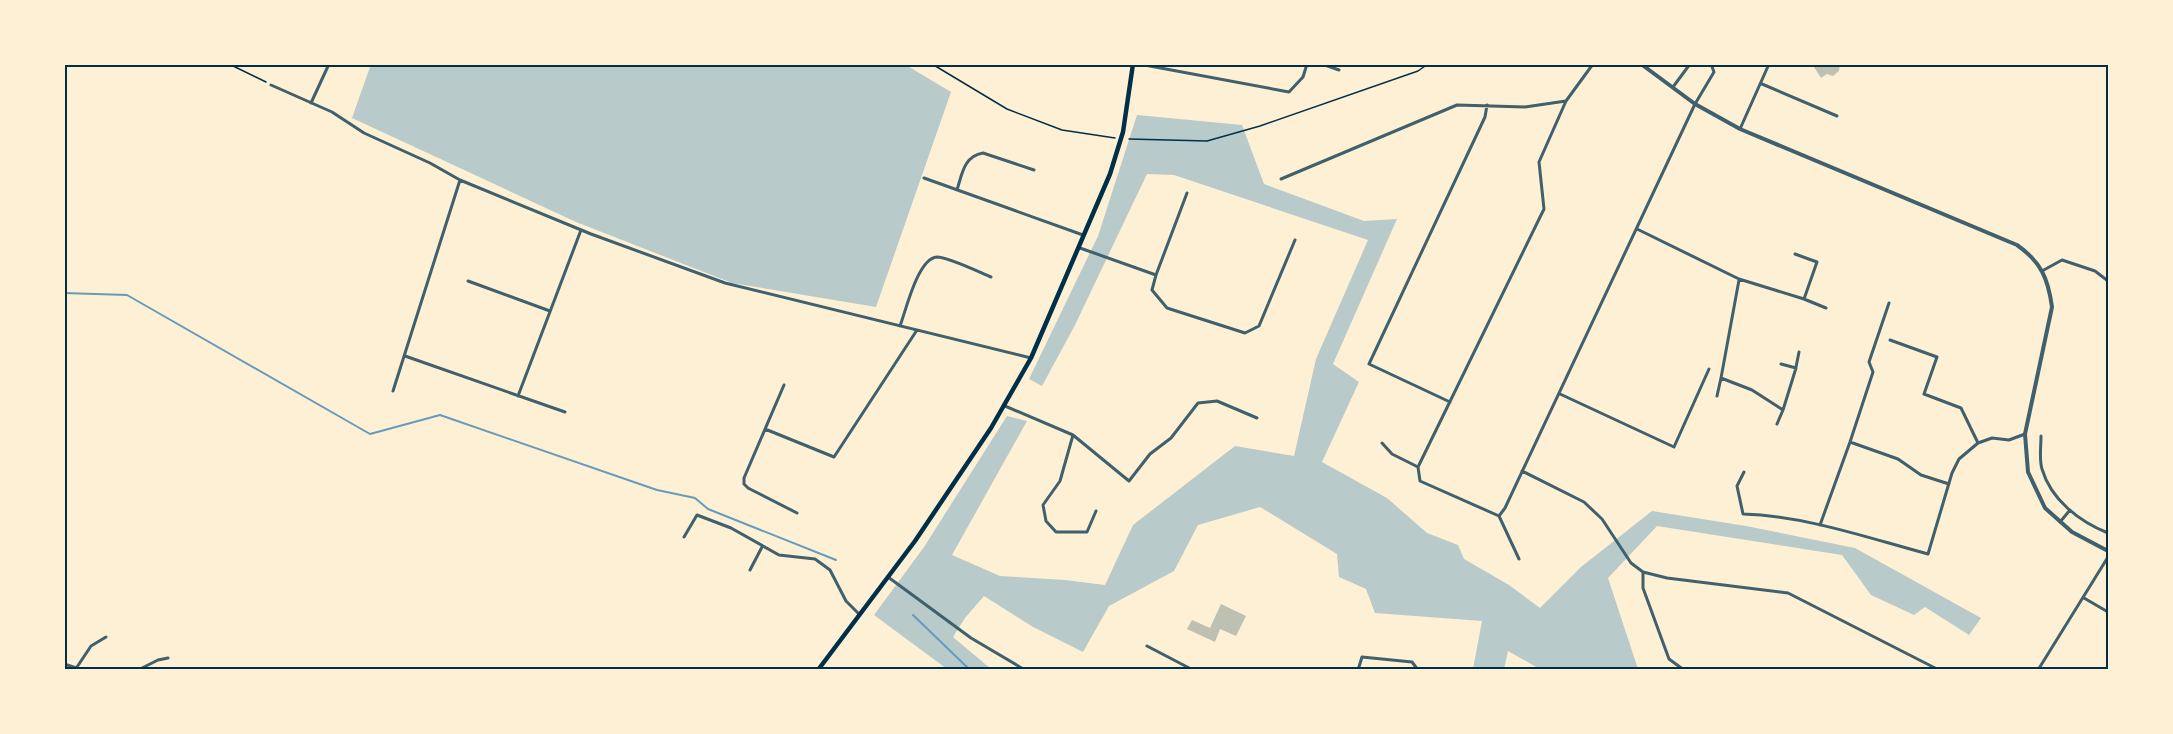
<svg xmlns="http://www.w3.org/2000/svg" width="2173" height="734" font-family="Manrope,sans-serif">
<style>
.green{fill:#b9caca}
.lines{fill:none;stroke-linecap:round;stroke-linejoin:round}
.stream{stroke:#669bbc;stroke-width:2}
.building{fill:#bec0b2}
.path{stroke:#003049;stroke-width:1.5}
.minor{stroke:#3f606c;stroke-width:3}
.tertiary{stroke:#3f606c;stroke-width:4}
.secondary{stroke:#003049;stroke-width:4.5}
.neatline{fill:none;stroke:#003049;stroke-width:2}
</style>
<rect width="100%" height="100%" fill="#fdf0d5"/>
<path class="green" d="M371,64L906,65L951,92L876,307L732,283L576,222L352,118Z
M1137,115L1242,125L1264,184L1364,221L1397,219L1333,364L1359,382L1322,462L1387,498L1427,533L1458,545L1464,559L1509,585L1540,608L1581,567L1652,511L1746,526L1855,548L1981,618L1969,635L1925,607L1914,615L1871,595L1842,555L1657,526L1608,578L1638,669H1540L1508,651L1504,669H1473L1482,621L1375,613L1366,589L1339,577L1337,554L1260,507L1198,525L1174,571L1109,606L1083,652L1033,627L984,596L965,618L953,637L991,669H947L874,615L924,547L1007,416L1027,421L952,555L1000,576L1065,580L1105,585L1133,525L1235,446L1294,456L1316,359L1368,240L1174,175L1147,174L1075,325L1042,386L1029,379L1098,236Z"/>
<g class="lines">
<path class="stream" d="M64,293L127,295L370,434L440,415L657,490L695,498L708,509L836,560
M913,615L970,670"/>
</g>
<path class="building" d="M1812,64H1840L1839,71L1833,76L1827,74L1821,78Z
M1221,604L1246,616L1236,636L1220,629L1215,642L1187,629L1192,620L1210,628Z"/>
<g class="lines">
<path class="path" d="M229,64L266,82
M932,64L1007,109L1062,130L1115,138
M1129,139L1207,141L1260,126L1418,71L1428,64"/>
<path class="minor" d="M1139,64L1289,92L1303,77L1307,64
M1322,64L1339,70
M1762,84L1837,116
M271,85L332,112L364,133L430,163L460,180L591,234L725,283L1031,358
M1673,87L1690,64
M311,103L329,64
M1740,129L1769,64
M924,178L1083,235
M1281,179L1457,105L1525,107L1566,101
M957,190C962,174 964,156 983,153L1034,170
M1187,193L1156,275L1152,290L1167,308L1245,333L1259,326L1295,240
M1637,229L1739,279L1804,299L1817,262L1795,254
M1080,248L1156,275
M2042,271L2062,260L2095,271L2108,281
M1739,280L1721,378L1752,390L1783,410L1777,424
M468,281L550,311
M1804,299L1826,308
M900,326C906,310 918,258 937,257C948,257 979,272 991,277
M1890,340L1937,357L1924,394L1961,408L1978,443
M405,356L565,412
M1781,364L1796,368L1783,410
M1796,367L1799,352
M784,385L744,478V484L748,488L797,513
M393,391L460,180
M1560,394L1674,447L1709,369
M518,396L581,230
M1717,396L1721,378
M1450,402L1369,364L1485,117L1487,105
M1005,406L1073,435L1129,481L1150,454L1171,438L1198,403L1217,401L1257,418
M765,429L834,457L917,330
M1073,435L1060,481L1043,505L1046,521L1056,532H1087L1096,511
M2041,436C2041,446 2039,460 2042,469C2051,500 2080,522 2108,533
M1850,442L1898,459L1921,475L1949,484
M1382,443L1392,454L1418,467L1420,481L1499,516L1519,559
M1418,467L1544,209L1539,162L1566,101L1593,64
M1522,471L1584,502L1602,519L1631,563L1643,572L1667,578L1788,593L1939,670
M1744,472L1737,486L1743,514C1806,516 1868,538 1928,554L1952,473L1959,459L1978,443L1992,438L2009,440L2025,434
M1499,516L1505,508L1695,104L1714,72L1711,64
M2060,522L2070,510
M1820,525L1850,442L1873,372L1869,362L1889,303
M684,537L697,515L731,528L779,555L815,559L830,570L846,601L859,614
M750,570L762,547
M1643,572V588L1669,659L1684,670
M888,577L971,638L1025,670
M2084,598L2108,612
M1147,646L1193,670
M64,664L83,670
M77,667L91,646L106,637
M138,670L158,660L168,658
M1358,670L1362,657L1412,662L1418,670
M2038,670L2108,557"/>
<path class="tertiary" d="M1641,64L1695,104L1740,129L2017,245C2041,262 2048,278 2052,307L2025,434L2028,472L2045,508L2072,532L2108,551"/>
<path class="secondary" d="M818,670L915,541L991,428L1031,358L1110,174L1123,132L1133,64"/>
</g>
<rect width="2173" height="734" fill="none" stroke="#fdf0d5" stroke-width="132"/>
<rect x="66" y="66" width="2041" height="602" class="neatline"/>
</svg>
